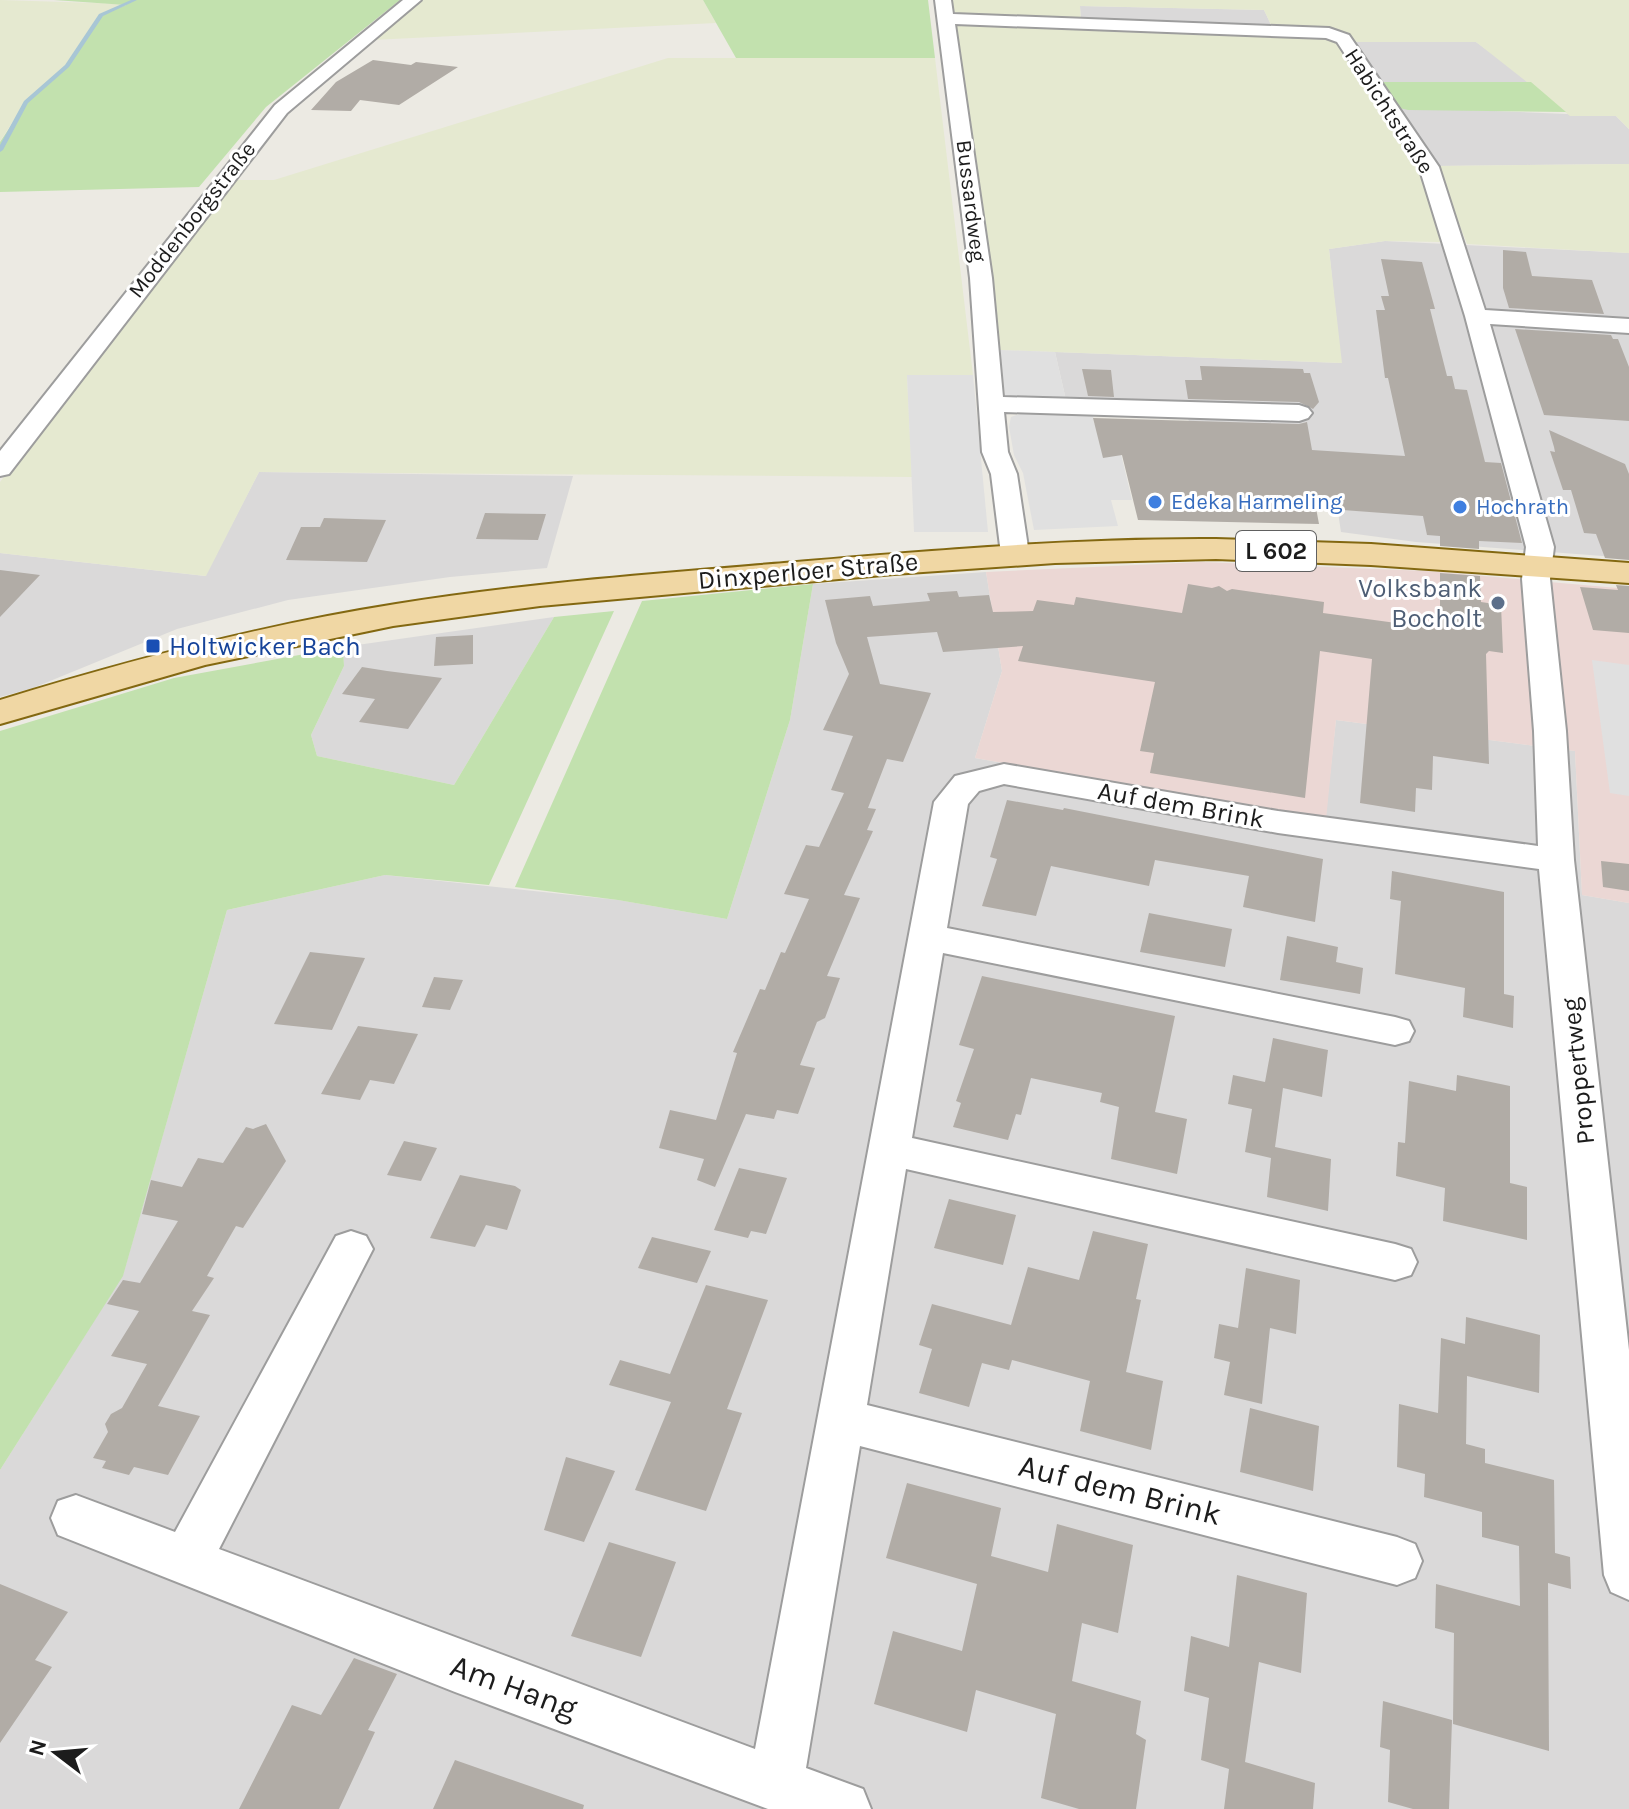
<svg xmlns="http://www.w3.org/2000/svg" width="1629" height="1809" font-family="Karla,sans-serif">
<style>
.residential{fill:#dad9d9}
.commercial{fill:#ebd7d4}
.farmland{fill:#e5e9d0}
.grass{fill:#c2e1ae}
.parking{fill:#e0e0e0}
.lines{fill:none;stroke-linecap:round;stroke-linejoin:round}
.stream{fill:#a8c6d5;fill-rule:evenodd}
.building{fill:#b1aca6}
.street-casing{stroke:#9d9d9d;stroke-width:4}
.primary-casing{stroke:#836811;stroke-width:4}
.street{fill:#fff;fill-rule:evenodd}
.primary{fill:#f0d7a4;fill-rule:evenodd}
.shop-dot{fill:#3f7fe0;stroke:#fff;stroke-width:3}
.service-dot{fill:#5c6f8a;stroke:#fff;stroke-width:3}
.transit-dot{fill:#1a4fb4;stroke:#fff;stroke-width:3}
.labels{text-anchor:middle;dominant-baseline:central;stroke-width:6;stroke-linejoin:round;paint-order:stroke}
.far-street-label{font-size:22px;fill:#1c1c1c;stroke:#fff}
.far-shop-label{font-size:22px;fill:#366cbe;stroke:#fff;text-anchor:start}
.shield{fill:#fff;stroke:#606060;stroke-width:2}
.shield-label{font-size:24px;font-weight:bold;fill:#1c1c1c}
.street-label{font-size:26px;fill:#1c1c1c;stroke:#fff}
.service-label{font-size:26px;fill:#4e5e75;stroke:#fff;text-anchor:end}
.transit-label{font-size:26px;fill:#164399;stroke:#fff;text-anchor:start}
.near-street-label{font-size:32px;fill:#1c1c1c;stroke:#fff}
</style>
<rect width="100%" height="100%" fill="#eceae3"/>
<path class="residential" d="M1080,6L1264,10L1273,29L1081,22Z
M1352,42H1476L1531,82H1378Z
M1395,107L1616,116L1629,129V164L1436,166Z
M1385,241L1629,253V558L1416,542L1341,532L1331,466L1201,462L1184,405L1066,400L1055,352L1341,363L1329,249Z
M259,472L573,476L547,568L450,577L288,600L177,629L33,688L0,697V553L205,576Z
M986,572L1002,671L975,758L1325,820L1336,720L1575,751L1582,895L1629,903V1809H0V1470L123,1275L227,910L385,875L618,900L727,919L790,720L813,584Z
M554,617L454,785L317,756L311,735L344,666L343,647Z"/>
<path class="commercial" d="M1201,562L1427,571L1629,589V903L1582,895L1575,751L1336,720L1326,820L975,758L1002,671L986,572Z"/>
<path class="farmland" d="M0,0L128,4L101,15L67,66L26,102L0,141Z
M422,0H703L716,23L372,40Z
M952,0H1629V129L1616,116H1570L1476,42H1352L1273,29L1264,10L1080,6L1081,22L955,15Z
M956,22L1323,37L1337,41L1420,166L1439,227L1440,242L1385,241L1329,249L1342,363L1000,350Z
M668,58H935L973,375H907L912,477L259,472L206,576L0,553V482L229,180H274Z
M1629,164V253L1467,244L1436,166Z"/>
<path class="grass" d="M54,0H400L266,107L199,187L0,192V142L28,100L67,66L101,15L126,5Z
M703,0H928L935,58H736Z
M1378,82H1531L1566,112L1408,110L1395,107Z
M813,584L790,720L727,919L618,900L515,887L642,601Z
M614,611L489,885L385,875L227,910L123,1276L0,1470V731L174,678L343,647L344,666L311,735L317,756L454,785L554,617Z"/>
<path class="parking" d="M1000,350L1055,352L1066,400L1005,397Z
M907,375H973L988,532H914Z
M1025,412L1093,414L1094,424L1114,425L1132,500H1111L1118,526L1034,530L1023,473L1014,455L1009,427L1011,417Z
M1592,660L1629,665V796L1610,793Z"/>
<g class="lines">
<path class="stream" d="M131,0H137L103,16L69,67L28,103L3,150L0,152V145L24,101L65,65L99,14Z"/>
</g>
<path class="building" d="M373,60L411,65L416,62L458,67L399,105L360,100L351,111L311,110L336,82Z
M1503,250L1526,252L1532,276L1592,280L1604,314L1509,308L1503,288Z
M1381,259L1422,262L1435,309H1430L1447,376H1452L1455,389L1467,390L1485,462L1501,463L1522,543L1479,541V549L1440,546V536L1427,535L1423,516L1316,508L1319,524L1138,520L1122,455L1103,458L1093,418L1299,424L1307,422L1312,450L1405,456L1388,378H1385L1376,310H1385L1381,296H1389Z
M1515,329L1611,335L1613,339H1618L1629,367V421L1544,415Z
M1200,366L1303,369L1304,373H1310L1319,402L1313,409L1299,402L1188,399L1185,380H1202Z
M1082,369L1111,370L1114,397L1088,396Z
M1549,430L1625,464L1629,474V560L1605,558L1596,534L1584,533L1571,490H1563L1550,451L1555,452L1554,447Z
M485,513L546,514L538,540L476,539Z
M324,518L386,520L367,562L286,560L301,527H320Z
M0,570L40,575L0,617Z
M1440,573L1480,576L1481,602L1501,605L1503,653L1489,651L1486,654L1489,764L1433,756L1432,790L1416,788L1415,812L1360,803L1372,659L1320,651L1305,798L1150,773L1154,753L1140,751L1155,682L1018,661L1023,646L943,652L937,632L867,637L880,684L931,693L903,762L887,759L868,808L876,809L867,830L873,831L844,895L860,898L827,976L840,978L825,1018L817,1022L800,1065L815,1068L798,1114L777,1110L774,1119L746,1114L715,1187L697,1180L704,1159L659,1148L670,1110L716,1120L737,1053L733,1052L760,989L765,990L781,952L785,953L809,899L784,894L806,845L819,847L844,793L831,790L853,736L823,730L849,674L836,643L825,600L870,596L873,606L930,601L927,593L957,591L959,597L989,595L993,612L1033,611L1037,600L1074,605L1076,597L1182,613L1188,584L1212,588L1219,586L1227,591L1232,589L1324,602L1323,613L1440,629Z
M1616,585L1629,586V633L1593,630L1580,587L1618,590Z
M473,635V664L434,666L436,637Z
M362,667L387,671L442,678L408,729L359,722L375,699L342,694Z
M1007,800L1063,810L1064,808L1323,859L1315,922L1243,907L1249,876L1155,860L1149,886L1051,866L1036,916L982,906L997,859L990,857Z
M1601,861L1629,864V891L1603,887Z
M1392,871L1504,892V994L1514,996L1513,1028L1463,1017L1465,988L1395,974L1401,901L1390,899Z
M1149,913L1232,929L1225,967L1140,952Z
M1287,936L1338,947L1336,962L1363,968L1360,994L1280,980Z
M310,952L365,958L332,1030L274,1024Z
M982,976L1175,1016L1155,1112L1187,1119L1177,1174L1111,1159L1119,1107L1100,1102L1102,1093L1031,1078L1021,1115L1016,1114L1008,1140L953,1127L961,1103L956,1101L974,1049L959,1045Z
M434,977L463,980L450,1010L422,1007Z
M358,1026L418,1034L394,1084L370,1080L360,1100L321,1094Z
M1273,1038L1328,1050L1322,1097L1283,1088L1275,1147L1331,1159L1328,1211L1267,1197L1271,1158L1245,1152L1252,1109L1228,1104L1233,1075L1265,1082Z
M1457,1075L1510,1086V1183L1527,1187V1240L1443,1221L1445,1188L1396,1176L1398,1142L1405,1143L1409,1081L1456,1091Z
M266,1124L286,1161L243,1228L236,1226L207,1276L214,1278L192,1311L210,1315L158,1406L200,1416L168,1475L134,1467L129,1475L102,1468L106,1461L93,1458L108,1432L105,1424L111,1414L122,1408L147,1364L111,1356L139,1311L107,1304L123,1280L140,1283L178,1221L142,1214L151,1180L182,1187L198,1158L223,1163L246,1127L253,1129Z
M404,1141L437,1148L421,1181L387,1175Z
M739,1168L787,1178L766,1234L751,1231L748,1238L714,1230Z
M460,1175L515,1186L521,1190L507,1230L486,1225L475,1247L430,1238Z
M949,1199L1016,1215L1003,1265L934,1248Z
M1093,1231L1148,1244L1136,1299L1141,1300L1126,1372L1163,1381L1151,1450L1080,1431L1090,1381L1012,1360L1009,1370L982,1363L969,1407L919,1393L932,1349L919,1345L932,1304L1011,1325L1028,1267L1079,1280Z
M652,1237L711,1251L697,1283L638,1268Z
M1246,1268L1300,1280L1296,1334L1270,1328L1262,1404L1224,1395L1230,1362L1214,1358L1219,1324L1238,1328Z
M706,1285L768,1300L727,1409L742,1413L706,1511L635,1490L671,1402L609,1385L620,1360L670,1374Z
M1466,1317L1540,1335L1539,1393L1467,1376L1466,1444L1485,1449V1463L1554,1480L1555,1553L1570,1557L1571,1589L1548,1583L1549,1751L1453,1724L1454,1633L1435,1628L1436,1584L1520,1606L1519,1546L1482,1537V1512L1424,1497L1425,1474L1397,1467L1399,1404L1438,1413L1441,1338L1465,1344Z
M1250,1408L1319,1426L1313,1491L1240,1472Z
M566,1457L615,1471L584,1542L544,1530Z
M907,1483L1001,1508L991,1556L1048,1572L1057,1524L1133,1545L1118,1633L1082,1623L1072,1681L1141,1701L1136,1734L1146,1740L1136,1809H1079L1041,1798L1056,1714L976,1690L967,1732L874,1704L893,1631L962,1651L977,1584L886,1558Z
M609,1542L676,1562L641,1657L571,1636Z
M1237,1575L1307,1593L1301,1673L1259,1662L1245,1762L1315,1783L1313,1809H1224L1229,1769L1201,1760L1209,1698L1184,1691L1191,1636L1229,1647Z
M0,1584L68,1612L35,1660L52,1667L0,1743Z
M354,1658L397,1674L368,1730L375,1732L339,1809H239L292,1705L321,1715Z
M1383,1701L1452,1720L1449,1809H1413L1388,1802L1390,1750L1380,1747Z
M455,1760L584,1805L583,1809H433Z"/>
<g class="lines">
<g class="street-casing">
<path id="street" d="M403,0H421L287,113L9,474L0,476V451L275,105Z
M935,0H951L953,14L1329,28L1349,35L1439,167L1485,310L1629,319V333L1490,324L1554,547L1550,579L1566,731L1574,860L1629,1350V1600L1611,1592L1604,1575L1539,869L1278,833L1004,784L979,791L968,804L947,928L1395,1017L1409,1021L1414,1031L1409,1041L1395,1045L943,953L912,1138L1395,1244L1411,1249L1417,1262L1411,1275L1395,1280L906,1169L867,1405L1397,1537L1415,1544L1422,1561L1415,1578L1397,1585L860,1446L806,1768L863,1789L871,1809H768L455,1692L58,1535L51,1518L58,1501L76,1495L175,1532L336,1236L351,1231L366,1236L373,1249L219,1549L755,1749L934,802L955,776L1004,764L1278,811L1538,846L1534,731L1522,579L1526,547L1465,316L1419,167L1337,42L1326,38L955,24L992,278L1003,397L1299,405L1308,408L1312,413L1308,418L1299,421L1004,412L1008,452L1017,474L1029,554L1025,560L1015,562L1005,560L1001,554L991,474L982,452L970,278Z"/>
</g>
<g class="primary-casing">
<path id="primary" d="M1216,539L1371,544L1629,563V583L1371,565L1216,559L1055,563L894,574L540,606L393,626L205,665L0,724V700C130,660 262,625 396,604C525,583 654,574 784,563C928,551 1071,538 1216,539Z"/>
</g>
<use href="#street" class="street"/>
<use href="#primary" class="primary"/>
</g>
<g class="shop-dot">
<circle cx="1155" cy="502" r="8"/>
<circle cx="1460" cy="507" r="8"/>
</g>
<circle class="service-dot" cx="1498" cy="603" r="8"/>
<rect class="transit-dot" x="145" y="638" width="16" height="16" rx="4"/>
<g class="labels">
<g class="far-street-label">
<text transform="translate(1389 111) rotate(57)">Habichtstraße</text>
<text transform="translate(971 201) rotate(83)">Bussardweg</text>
<text transform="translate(192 220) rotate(-52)">Moddenborgstraße</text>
</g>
<g class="far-shop-label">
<text x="1171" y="502">Edeka Harmeling</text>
<text x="1476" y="507">Hochrath</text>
</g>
<rect class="shield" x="1236" y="531" width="80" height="40" rx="6"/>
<g class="shield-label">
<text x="1276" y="551">L 602</text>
</g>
<g class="street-label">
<text transform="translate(808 571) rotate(-5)">Dinxperloer Straße</text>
<text transform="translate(1181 805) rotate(10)">Auf dem Brink</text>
<text transform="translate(1578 1071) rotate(-96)">Proppertweg</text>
</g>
<g class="service-label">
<text x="1482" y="588">Volksbank<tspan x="1482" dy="30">Bocholt</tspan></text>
</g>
<g class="transit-label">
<text x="169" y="646">Holtwicker Bach</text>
</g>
<g class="near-street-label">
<text transform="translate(1120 1490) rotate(14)">Auf dem Brink</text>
<text transform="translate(514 1687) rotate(20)">Am Hang</text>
</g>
</g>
<g transform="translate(56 1753) rotate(286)" stroke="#ffffff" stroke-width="6" paint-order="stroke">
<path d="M0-6L14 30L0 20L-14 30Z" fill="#1c1c1c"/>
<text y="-12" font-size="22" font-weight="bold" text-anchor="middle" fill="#1c1c1c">N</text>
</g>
</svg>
